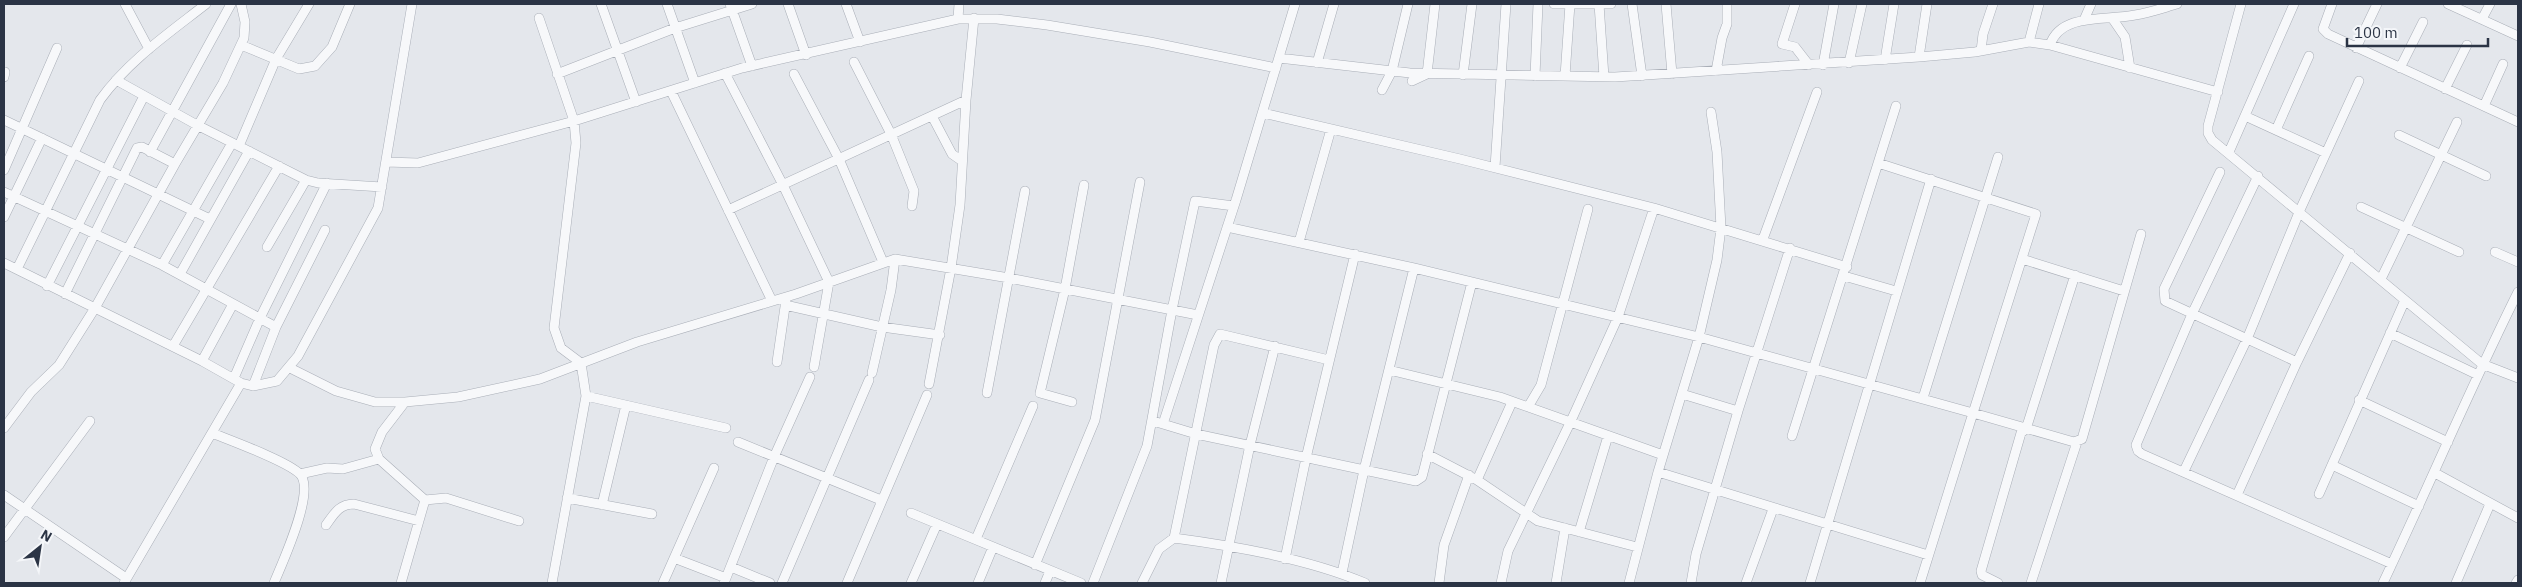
<svg xmlns="http://www.w3.org/2000/svg" width="2522" height="587" font-family="'IBM Plex Sans',sans-serif">
<style>
.lines{fill:none;stroke-linecap:round;stroke-linejoin:round}
.street-casing{stroke:#a9aeb7;stroke-width:10}
.street{stroke:#f7f8fa;stroke-width:9}
</style>
<rect width="100%" height="100%" fill="#e4e7ec"/>
<g class="lines">
<g class="street-casing">
<path id="street" d="M125,4L149,49
M601,4L636,102
M667,4L695,83
M730,4L752,66
M788,4L806,55
M846,4L860,42
M1554,4H1611
M1599,4L1604,77
M1632,4L1642,76
M1666,4L1672,74
M1795,4L1782,44L1795,47L1809,65
M2241,4L2208,126V133L2212,140L2482,364L2518,378
M2332,4L2323,29L2328,34L2518,122
M2448,4L2518,36
M539,18L574,121L576,143L554,328L561,348L581,363L586,396L552,583
M2112,18L2125,37L2130,68
M958,19L959,4
M2482,19L2490,4
M2084,20L2091,4
M2029,42L2039,4
M241,45L299,69L315,66L332,47L350,4
M2050,45C2061,12 2108,21 2135,15C2149,13 2163,8 2177,4
M2356,48L2377,4
M1981,51L1983,34L1993,4
M1919,57L1927,4
M1279,58L1410,73L1615,77L1919,57L1975,52L2029,42L2050,45L2218,92
M1885,60L1894,4
M854,62L891,134L914,191L912,206
M1317,63L1334,4
M1849,63L1862,4
M1823,65L1834,4
M2400,68L2423,22
M1716,71L1722,38L1727,24V4
M725,73L783,185L829,282L814,367
M557,74L675,28L752,4
M794,74L839,159L883,262
M1463,75L1472,4
M1535,76L1538,4
M1565,76L1570,4
M4,77L5,72
M116,80L197,125L306,180L318,183L382,187
M1412,81L1427,74L1435,4
M2445,89L2467,45
M1382,90L1392,71L1408,4
M671,91L772,301
M2484,106L2503,64
M1263,113L1460,159L1654,208L1847,267
M932,116L952,154L962,161
M2245,116L2326,153
M4,120L210,219
M2276,130L2309,56
M2399,135L2486,176
M239,146L276,59L309,4
M150,152L231,4
M2229,152L2294,4
M386,162L418,163L574,121L742,68L958,19H997L1047,25L1150,42L1276,68
M1495,167L1506,4
M4,170L57,48
M2220,172L2164,289L2165,301L2297,362
M2258,176L2192,314L2136,445L2138,451L2142,454L2392,564
M4,192L162,265L276,327
M2361,207L2459,252
M728,210L966,100
M4,217L42,138
M1227,227L1414,268L1699,337L1973,413L2036,214L1878,163
M1763,239L1817,92
M1299,242L1331,129
M267,247L306,180
M2495,252L2518,262
M2022,259L2124,291
M4,263L202,361L241,383L253,386L277,381L298,356L378,208L412,4
M162,265L232,143
M17,269L100,100C128,61 169,33 206,4
M180,274L249,151
M1844,276L1896,291
M2381,279L2457,122
M47,286L144,96
M65,294L137,148L142,147L175,164
M785,305L882,327L940,335
M2390,333L2478,375
M173,346L279,166
M202,361L233,304
M777,362L786,300
M290,368L336,391L375,402H405L458,397L540,379L637,342L796,294L895,259L1009,278L1198,315
M1389,370L1500,397L1663,455
M872,373L891,290L895,259
M234,378L260,318L327,183
M929,384L951,268L960,205L966,100L974,18
M253,386L276,327L325,230
M987,393L1025,191
M1682,394L1738,411
M586,396L726,428
M1923,398L1998,157
M2359,400L2448,442
M1072,402L1040,393L1065,289L1084,185
M1528,407L1541,385L1588,209
M1153,421L1196,434L1416,481L1422,477L1472,282
M1163,424L1236,200L1295,4
M4,428L31,392L59,365L95,308L175,164L223,83L244,38L245,22L241,4
M212,433C232,441 287,461 300,474C316,491 282,563 274,583
M1792,436L1896,106
M738,442L881,500
M1427,454L1477,480L1538,521L1637,547
M2332,465L2419,506
M2184,471L2247,339L2300,210L2359,81
M1658,472L1928,555
M2435,473L2518,518
M300,474L327,468L343,469L379,459
M1477,480L1512,402
M2319,494L2405,300
M4,495L126,578
M2237,495L2297,362L2350,253
M567,498L652,514
M425,500L446,498L519,521
M602,505L626,405
M911,513L1081,583
M326,525C334,514 339,504 354,504L419,521
M1579,532L1608,436
M4,537L90,421
M1174,538L1214,345L1220,334L1329,360
M976,539L1033,406
M674,558L726,578
M1285,559L1306,458L1355,254
M1035,565L1095,420L1140,182
M731,567L770,583
M1342,573L1364,470L1414,268
M124,583L241,383
M401,583L425,500L379,459L375,449L382,432L405,402
M663,583L714,468
M724,583L774,457L810,377
M782,583L869,380
M847,583L927,395
M911,583L937,524
M978,583L993,547
M1045,583L1050,571
M1093,583L1147,446L1172,310L1195,201L1234,206
M1142,583L1159,549L1174,538C1235,546 1309,559 1365,583
M1221,583L1250,445L1275,346
M1439,583L1444,545L1469,475
M1501,583L1508,551L1570,423L1618,317L1654,208
M1556,583L1565,528
M1629,583L1658,472L1699,337L1717,260L1721,228L1717,152L1711,112
M1691,583L1696,554L1738,411L1790,248
M1746,583L1773,509
M1810,583L1931,179
M1920,583L1973,413L2074,442L2082,439L2141,234
M1998,583L1982,575L1981,571L2021,433L2026,429L2075,275
M2031,583L2077,442
M2383,583C2429,486 2470,388 2518,292
M2456,583L2490,504
M2516,583L2518,580"/>
</g>
<use href="#street" class="street"/>
</g>
<rect width="2522" height="587" fill="none" stroke="#2b3445" stroke-width="10"/>
<g transform="translate(40 547) rotate(30)" stroke="#f4f6f9" stroke-width="4" paint-order="stroke">
<path d="M0-4L9 19L0 12L-9 19Z" fill="#2b3445"/>
<text y="-8" font-size="14" font-weight="bold" text-anchor="middle" fill="#2b3445">N</text>
</g>
<path d="M2347 38v8h141v-8" fill="none" stroke="#2b3445" stroke-width="2.5"/>
<text x="2354" y="38" font-size="15" fill="#2b3445" stroke="#f4f6f9" stroke-width="4" paint-order="stroke">100 m</text>
</svg>
